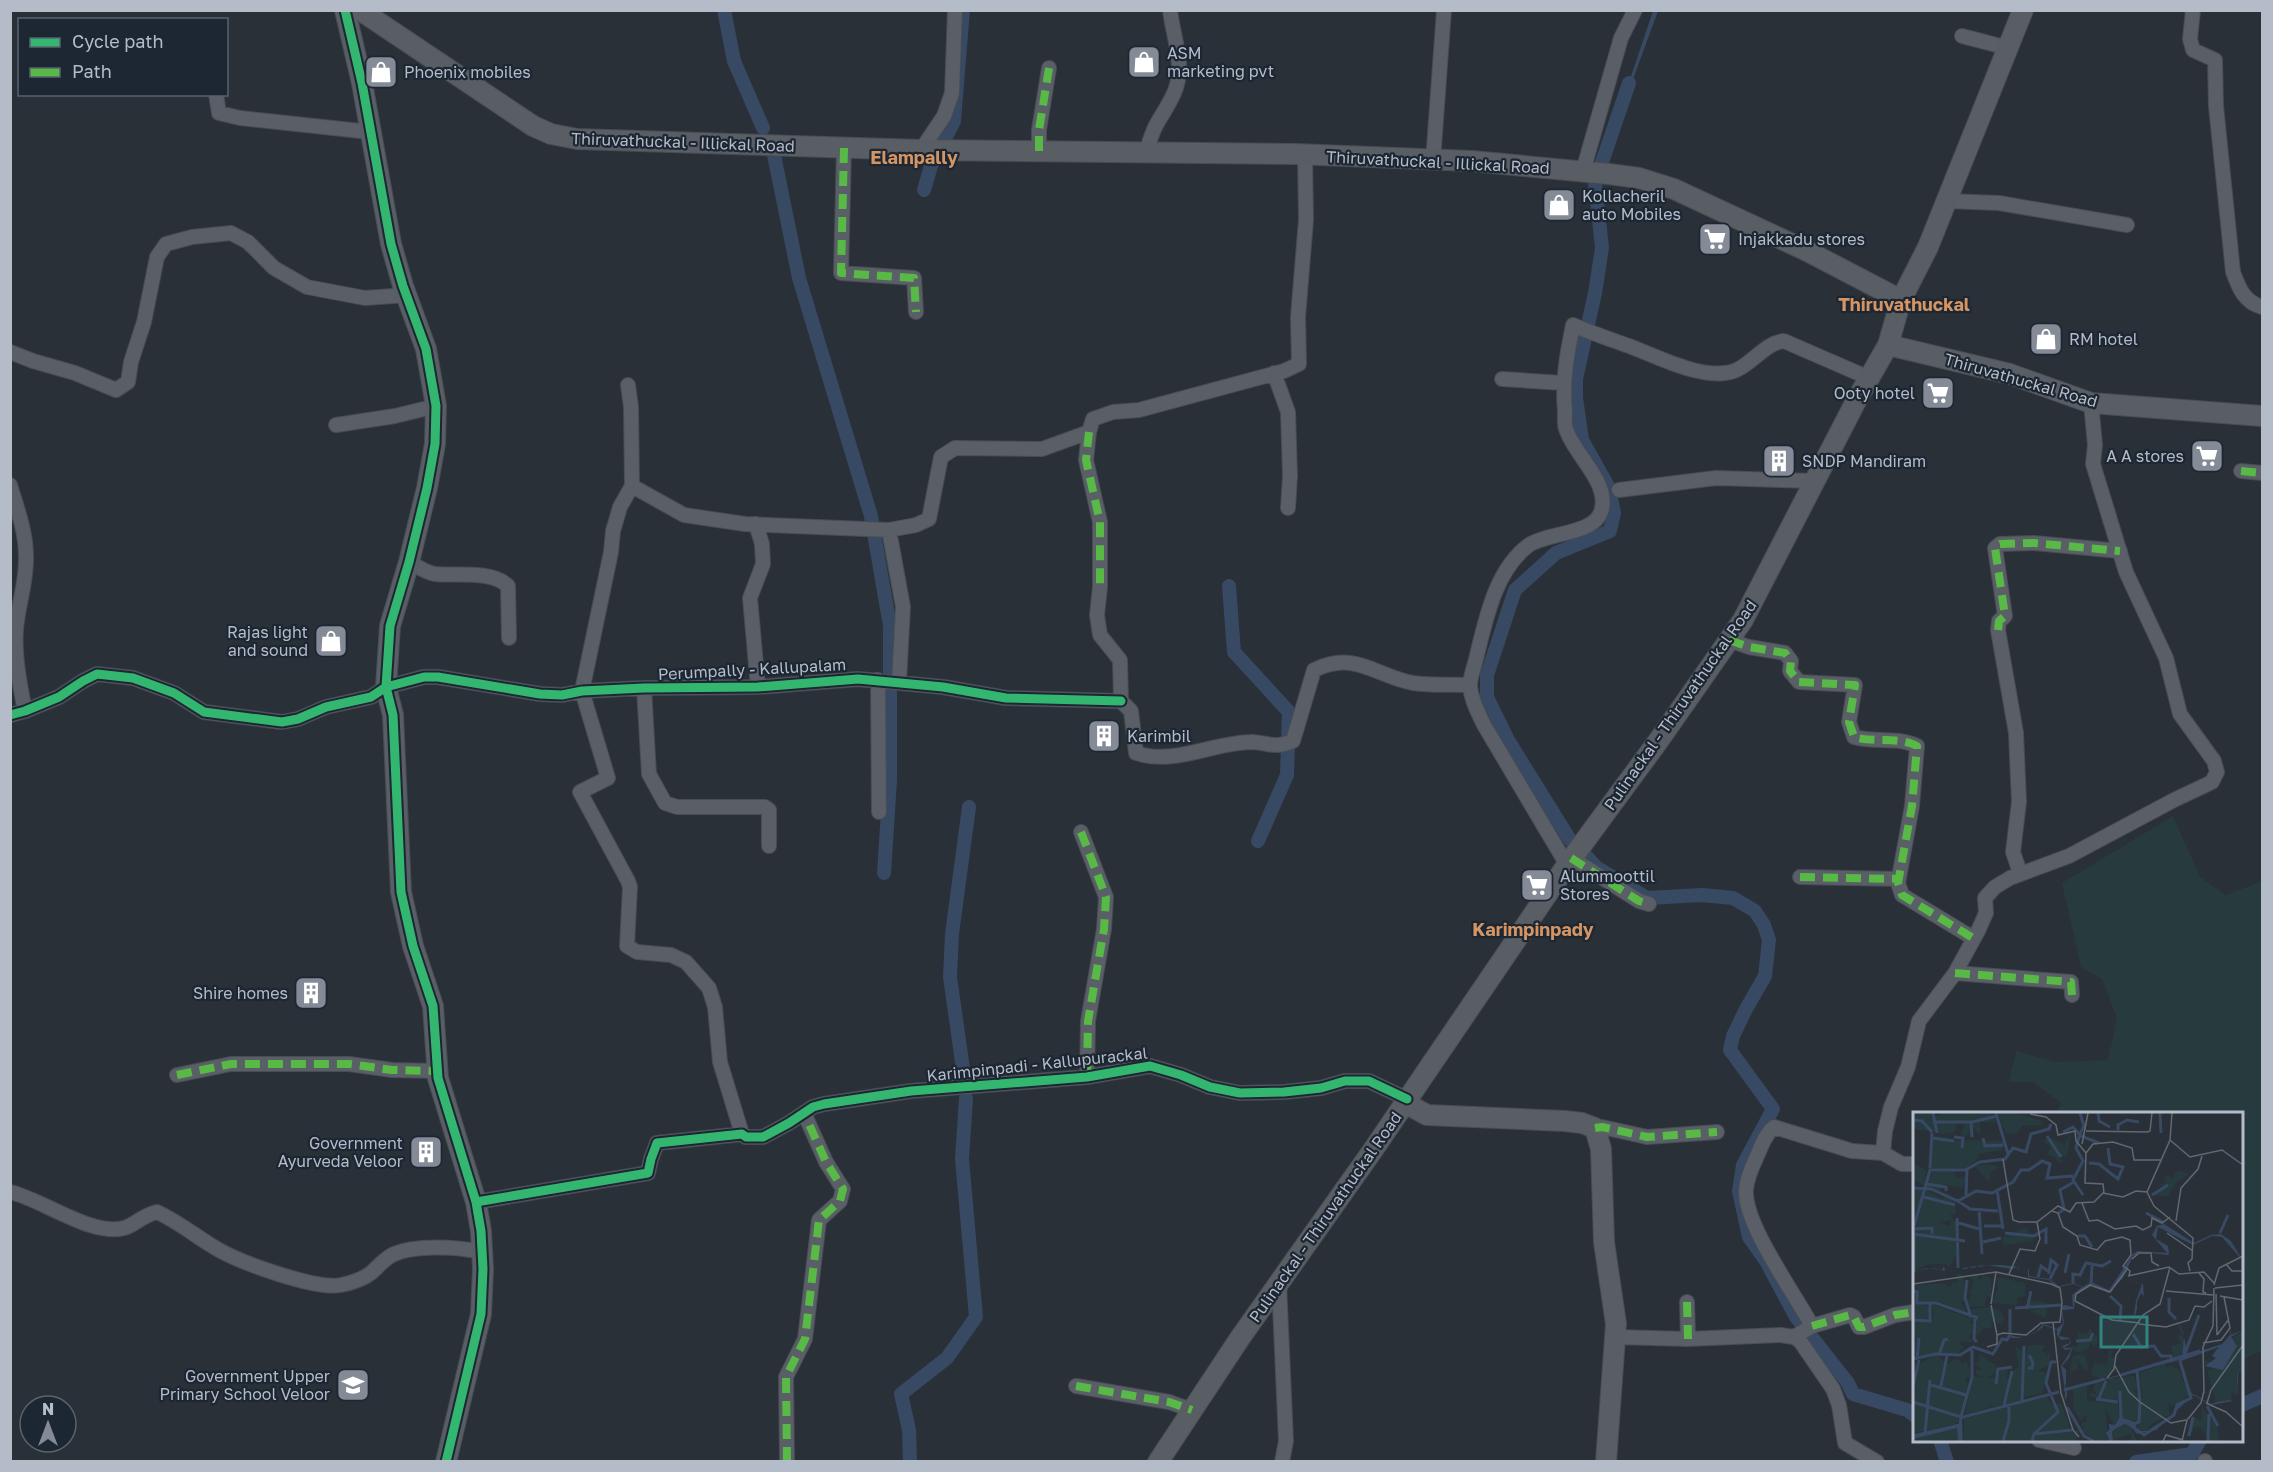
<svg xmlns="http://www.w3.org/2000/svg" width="2273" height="1472" font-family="'Golos Text',sans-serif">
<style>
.green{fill:#273a3e}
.water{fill:#384963}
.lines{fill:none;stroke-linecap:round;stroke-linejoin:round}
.canal{stroke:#384963;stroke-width:14}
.street-casing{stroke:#484c53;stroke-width:16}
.secondary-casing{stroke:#484c53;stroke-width:22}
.street{stroke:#5a5e66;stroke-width:14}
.secondary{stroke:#595d64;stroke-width:20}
.quiet{stroke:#58b947;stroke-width:8;stroke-dasharray:15 8;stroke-linecap:butt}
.cycleway-casing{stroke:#1d2633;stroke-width:13}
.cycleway{stroke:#33b770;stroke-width:9}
.labels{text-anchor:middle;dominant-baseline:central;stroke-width:4.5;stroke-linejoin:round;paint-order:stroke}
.poi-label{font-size:16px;fill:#b4bcc9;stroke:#1d2633;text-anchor:start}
.street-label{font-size:16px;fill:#b4bcc9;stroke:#1d2633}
.neighbourhood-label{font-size:18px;font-weight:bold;fill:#d59563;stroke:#1d2633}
.inset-river{fill:none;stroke:#384963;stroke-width:3}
.inset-road{fill:none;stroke:#616872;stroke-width:1.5}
.view{fill:#308480;fill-opacity:0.15;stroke:#308480;stroke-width:3}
.inset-edge{fill:none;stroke:#b4bcc9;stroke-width:3}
</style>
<rect width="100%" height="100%" fill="#2a3038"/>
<path class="green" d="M2173,816L2200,877L2226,895L2262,881V1350L2242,1360V1114L2057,1113L2061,1103L2033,1082H2009L2016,1051L2056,1062L2108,1060L2117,1018L2102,979L2081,967L2062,883Z"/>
<path class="water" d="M1653,11H1658L1595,183Z"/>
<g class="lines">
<path class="canal" d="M724,10L734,61L763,128
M773,150L799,278L871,516L890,626V780L884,873
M924,190L931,166L954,121L963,10
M1229,586L1234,652L1289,712L1287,775L1258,841
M1570,840L1508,740L1487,697V675L1515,590L1556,553L1610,531L1614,513L1609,488L1582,440L1576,398V379L1595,293L1602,248L1595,183L1629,83
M1587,857L1596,867L1647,898L1702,895L1733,898L1755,911L1764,925L1769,940L1765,976L1746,1009L1733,1036L1730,1050L1773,1109L1743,1165L1739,1191L1749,1237L1766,1261L1796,1317L1848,1383L1853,1394L1907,1410L1914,1415
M964,1076L950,977L952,934L969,807
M2242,1405L2262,1396
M1940,1440L1947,1462
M910,1462L909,1430L901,1394L947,1358L976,1317L962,1159L966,1098
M2136,1462L2192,1454L2200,1440"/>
<g class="street-casing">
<path id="street" d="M2193,10L2190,39L2193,50L2215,60L2216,106L2233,272C2239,288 2244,302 2262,307
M1962,36L2008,48
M216,94L219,113L240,118L370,132
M844,148L841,273L914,278L916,312
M921,150L944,116L952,93L955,10
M1039,151V130L1049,68
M1147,152C1152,124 1164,116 1174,93C1186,67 1173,37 1170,10
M1433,161L1444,10
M1583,171L1621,38L1635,10
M1947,201L1999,203L2127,225
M10,352L33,361L75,373L116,390L128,382L131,362L144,322L157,257L166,244L192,237L231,233L248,242L274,268L307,287L365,298L407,295
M1274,373L1288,412L1290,476L1288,508
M1502,379L1563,383
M628,385L631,407L632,486L620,507L613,531L611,552L582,691L608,778L580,792L628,881L630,887L627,946L637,952L671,955L686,962L709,988L715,1007L720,1062L742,1134
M336,425L395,416L436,406
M2241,471L2262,473
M10,485C17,508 26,532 26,556C27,581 18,605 16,629C14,655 20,686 25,711
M632,486L684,515L745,524L889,530L916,525L929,519L941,457L955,448L1042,449L1089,432
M1619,490L1716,478L1815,481
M756,524L762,544L763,564L750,598L758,687
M889,530L903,607L899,682
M409,562C417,566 426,573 435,574C455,576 492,570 508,586L509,638
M1729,640L1749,647L1785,653L1791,661L1790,671L1799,682L1855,685L1849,722L1854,737C1874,743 1897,736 1917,746L1912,806L1898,883L1902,895L1973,938
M878,680L879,812
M644,688L649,774L665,803L677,807H765L769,810V846
M1121,701L1120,660L1100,635L1097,615L1100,587V522L1086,460L1089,432L1093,419L1113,412L1139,410L1284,371L1299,364L1298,317L1306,220L1305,154
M1121,701L1131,711L1136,753C1174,766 1214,742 1252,742C1271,743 1273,749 1293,741L1314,670C1356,650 1375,676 1413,683C1432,686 1452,684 1470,685
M10,715L25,711L59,697L83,681L97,674L133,678L174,693L204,712L282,722L298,719L326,707L371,697L386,687L424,677H438L540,694L562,695L582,691L644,688L758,687L858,679L943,687L1006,698L1121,701
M1081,832L1106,897L1104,929L1088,1021L1087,1077
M1571,858L1639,901L1649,904
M1567,865L1484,725C1478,712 1471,700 1470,686C1470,676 1475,665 1477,655C1486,618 1496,569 1529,545C1548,532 1593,535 1601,512C1611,483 1574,455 1566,429C1564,424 1565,417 1565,411C1562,381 1567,354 1573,325C1591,333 1610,339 1629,346C1656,356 1696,377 1725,373C1749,371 1762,343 1784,341L1869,378
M2020,873L2013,852L2019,802L2016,733L1998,630L1999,621L2005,616L1995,548L2000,544L2034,543L2120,551
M1800,877L1899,879
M1955,973L2071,982L2072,995
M177,1075L231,1064H349L392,1070L437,1071
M1595,1128L1602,1127L1647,1137L1717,1132
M1914,1164H1902L1883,1153L1885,1131L1891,1107L1908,1067L1919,1021L1955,973L1978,931L1986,913L1985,898L1995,887L2010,878L2069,856L2174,800L2212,782L2217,772L2214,761L2180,714L2166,658L2126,572L2093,464L2095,445L2091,403
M10,1192C42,1199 92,1237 124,1228C135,1225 143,1215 157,1212C179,1222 198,1238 219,1250C242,1263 316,1290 341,1285C351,1283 363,1279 371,1273C378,1267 383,1260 392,1255C415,1244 458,1247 482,1252
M476,1202L648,1173L651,1159L657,1143L742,1134L746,1137H763L789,1123L813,1107L824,1104L911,1091L1087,1077L1150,1066L1181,1075L1210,1087L1240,1093L1284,1092L1321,1088L1345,1081H1369L1407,1099
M1279,1283L1286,1441L1282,1462
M1687,1302L1688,1339
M1812,1326L1850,1315L1854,1317L1859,1327H1864L1895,1315L1914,1312
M1615,1337L1688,1339L1780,1335L1794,1337L1800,1341L1833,1389L1839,1405L1845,1443L1877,1462
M1794,1337L1812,1326C1795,1294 1743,1223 1746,1189C1747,1177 1753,1165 1758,1154C1762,1144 1766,1134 1774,1127L1852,1151L1883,1153
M1076,1386L1169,1402L1192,1410
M2039,1440L2074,1448
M2205,1461V1462
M787,1462L786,1377L805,1339L819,1220L840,1201L843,1189L826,1162L804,1113"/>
</g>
<g class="secondary-casing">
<path id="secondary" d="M345,10L362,83L391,244L403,286L426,349L436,406L435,444L427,488L409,562L390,626L386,687L393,715L401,892L413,946L433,1006L438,1078L476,1202L481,1231L483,1269L481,1314L446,1462
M360,10L533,126L551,134L577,139L921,150L1295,154L1472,161L1609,174L1639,178L1674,189L1805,250L1901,300
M1888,345L2010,374L2091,403L2262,416
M1405,1103L1427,1115L1565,1121L1582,1123L1595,1128L1601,1149L1604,1242L1616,1324L1606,1462
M1158,1462L1240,1338L1373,1150L1567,865L1659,740L1743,620L1856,401L1888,345L1901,300L1928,247L2023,10"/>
</g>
<use href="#street" class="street"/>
<use href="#secondary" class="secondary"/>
<path class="quiet" d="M844,148L841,273L914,278L916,312
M1039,151V130L1049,68
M1089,432L1086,460L1100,522V587
M2241,471L2262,473
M1998,630L1999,621L2005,616L1995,548L2000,544L2034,543L2120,551
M1729,640L1749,647L1785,653L1791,661L1790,671L1799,682L1855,685L1849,722L1854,737C1874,743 1897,736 1917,746L1912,806L1898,883L1902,895L1973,938
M1081,832L1106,897L1104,929L1088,1021L1087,1077
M1571,858L1639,901L1649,904
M1800,877L1899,879
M1955,973L2071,982L2072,995
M177,1075L231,1064H349L392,1070L437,1071
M1595,1128L1602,1127L1647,1137L1717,1132
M1687,1302L1688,1339
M1812,1326L1850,1315L1854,1317L1859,1327H1864L1895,1315L1914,1312
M1076,1386L1169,1402L1192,1410
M2205,1461V1462
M787,1462L786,1377L805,1339L819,1220L840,1201L843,1189L826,1162L804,1113"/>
<g class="cycleway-casing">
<path id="cycleway" d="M345,10L362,83L391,244L403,286L426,349L436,406L435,444L427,488L409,562L390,626L386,687L393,715L401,892L413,946L433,1006L438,1078L476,1202L481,1231L483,1269L481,1314L446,1462
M10,715L25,711L59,697L83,681L97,674L133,678L174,693L204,712L282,722L298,719L326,707L371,697L386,687L424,677H438L540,694L562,695L582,691L644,688L758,687L858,679L943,687L1006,698L1121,701
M476,1202L648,1173L651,1159L657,1143L742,1134L746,1137H763L789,1123L813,1107L824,1104L911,1091L1087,1077L1150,1066L1181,1075L1210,1087L1240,1093L1284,1092L1321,1088L1345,1081H1369L1407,1099"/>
</g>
<use href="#cycleway" class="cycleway"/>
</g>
<defs>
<g id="shop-square" transform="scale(1.725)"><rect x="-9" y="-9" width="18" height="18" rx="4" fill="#848b96" stroke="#1d2633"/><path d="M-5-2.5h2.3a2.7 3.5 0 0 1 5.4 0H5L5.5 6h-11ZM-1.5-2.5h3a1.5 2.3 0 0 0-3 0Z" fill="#fff"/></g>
<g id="supermarket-square" transform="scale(1.725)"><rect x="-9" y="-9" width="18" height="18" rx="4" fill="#848b96" stroke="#1d2633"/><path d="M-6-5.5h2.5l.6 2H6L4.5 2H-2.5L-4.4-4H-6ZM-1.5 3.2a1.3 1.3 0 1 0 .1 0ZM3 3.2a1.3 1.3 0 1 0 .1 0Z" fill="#fff"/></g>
<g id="building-square" transform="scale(1.725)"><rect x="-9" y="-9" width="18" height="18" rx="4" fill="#848b96" stroke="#1d2633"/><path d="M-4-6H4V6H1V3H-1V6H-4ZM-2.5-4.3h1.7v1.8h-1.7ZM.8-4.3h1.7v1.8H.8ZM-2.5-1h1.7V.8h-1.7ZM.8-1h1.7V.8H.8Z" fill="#fff"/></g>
<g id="school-square" transform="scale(1.725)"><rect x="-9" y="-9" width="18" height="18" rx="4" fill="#848b96" stroke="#1d2633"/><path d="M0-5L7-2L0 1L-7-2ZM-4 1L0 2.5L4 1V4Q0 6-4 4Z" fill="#fff"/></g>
</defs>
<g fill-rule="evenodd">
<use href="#shop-square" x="1144" y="62"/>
<use href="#shop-square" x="381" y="72"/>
<use href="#shop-square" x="1559" y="205"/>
<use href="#supermarket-square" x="1715" y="239"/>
<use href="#shop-square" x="2046" y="339"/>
<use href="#supermarket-square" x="1938" y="393"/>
<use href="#supermarket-square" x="2207" y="456"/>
<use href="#building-square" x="1779" y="461"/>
<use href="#shop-square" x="331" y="641"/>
<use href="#building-square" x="1104" y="736"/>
<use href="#supermarket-square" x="1537" y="885"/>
<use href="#building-square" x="311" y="993"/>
<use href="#building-square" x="426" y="1152"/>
<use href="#school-square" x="353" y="1385"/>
</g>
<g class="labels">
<g class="poi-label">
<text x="1167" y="53">ASM<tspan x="1167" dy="18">marketing pvt</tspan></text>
<text x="404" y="72">Phoenix mobiles</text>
<text x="1582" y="196">Kollacheril<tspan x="1582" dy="18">auto Mobiles</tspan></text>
<text x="1738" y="239">Injakkadu stores</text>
<text x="2069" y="339">RM hotel</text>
<text x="1915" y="393" text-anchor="end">Ooty hotel</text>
<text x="2184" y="456" text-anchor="end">A A stores</text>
<text x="1802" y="461">SNDP Mandiram</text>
<text x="308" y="632" text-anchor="end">Rajas light<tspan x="308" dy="18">and sound</tspan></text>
<text x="1127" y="736">Karimbil</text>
<text x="1560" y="876">Alummoottil<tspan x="1560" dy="18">Stores</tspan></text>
<text x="288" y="993" text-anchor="end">Shire homes</text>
<text x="403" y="1143" text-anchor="end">Government<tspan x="403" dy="18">Ayurveda Veloor</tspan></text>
<text x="330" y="1376" text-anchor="end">Government Upper<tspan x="330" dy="18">Primary School Veloor</tspan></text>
</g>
<g class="street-label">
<text transform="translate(683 142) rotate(2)">Thiruvathuckal - Illickal Road</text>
<text transform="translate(1438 162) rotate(3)">Thiruvathuckal - Illickal Road</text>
<text transform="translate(2021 380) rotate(16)">Thiruvathuckal Road</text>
<text transform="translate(752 669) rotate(-3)">Perumpally - Kallupalam</text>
<text transform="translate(1680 705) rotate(-55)">Pulinackal - Thiruvathuckal Road</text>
<text transform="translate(1037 1064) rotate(-6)">Karimpinpadi - Kallupurackal</text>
<text transform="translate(1325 1217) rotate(-55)">Pulinackal - Thiruvathuckal Road</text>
</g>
<g class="neighbourhood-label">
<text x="914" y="157">Elampally</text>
<text x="1904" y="304">Thiruvathuckal</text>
<text x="1533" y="929">Karimpinpady</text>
</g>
</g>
<g transform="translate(1913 1112)">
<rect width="330" height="330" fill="#2a3038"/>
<path d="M0,1H19L22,20L0,17ZM22,1H75L85,11L67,10V22L59,15L53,24L47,23L52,11H44L42,20L26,22L21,5L28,2ZM85,1H103L129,9V13H110L104,21L93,22ZM158,22L154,44L146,46L151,49L145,51L142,45L134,43L137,35L130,29L137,25L151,33ZM20,24L36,25L38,28L93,29L89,38L65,42L66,46L53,56L28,58L18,56ZM0,52L14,58L11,73L2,69L0,73ZM76,52L87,55L78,60L76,70L62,54ZM265,58L276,62L264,70L254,85L242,83L249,76L247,72L252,71V62L259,66ZM19,60H41L44,66L53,64L54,69L49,76L31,72L26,80L13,75ZM0,76L11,77L0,111ZM12,77L28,86H39L41,93H34L42,95L43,103L37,102L41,108L25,110L36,114L38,109H46L44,128L2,121ZM113,115L121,129L91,133L89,126ZM2,122L44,129V142L35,156L33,152H17L2,158ZM44,161L50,163L53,182L49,191L56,203L30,191L6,189L2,173L29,171L37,175L39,171H44ZM58,163L65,164L66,169L70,163L78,166L79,185L73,184L72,194L57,195L54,187H57L56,183L61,184L56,181L61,170ZM84,165L112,171V184L104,186V193L78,191L85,176ZM118,188L134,191L133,206L117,199L128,196L116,195ZM-1 200a9 9 0 1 1 18 0a9 9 0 1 1-18 0ZM18,192L60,207L57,212H61L60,221L56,223L61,231L49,229L45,232L52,234L45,241H20L15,245L0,246V209L18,210L21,202ZM78,195L87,198L92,207L88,212L79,209L78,216H70L64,225L62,214L66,211H62L57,197ZM178,216V225L184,223L185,228L181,236L177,227L176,235L168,241L151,236L165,234V221L173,222ZM330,219V260L324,261L325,284L319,280L318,288L303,290L294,259L302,256L292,254V247L298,252L303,246L299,244L301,238ZM269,222L273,237L262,248L258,234L268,231L265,224ZM120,233H132L128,240H133L132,244L137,240L136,254L125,258L135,262L129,282L110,285V278L108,289L78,295L77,292L76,296L52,302L60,264L71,266L62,262L63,258H70L60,252L67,249L66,242L83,253V261L72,267L85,264L81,277L88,256H95L94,270L99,259L106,255L102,234L114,242L115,234ZM202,237L197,244L202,245L201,257L196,262L189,267L178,263L182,249L185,253L193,249L189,253H194L196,239ZM23,242L34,252L42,247L48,249L49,255L50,250L55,251L58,265L52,266L55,274L47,305L0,289V250L5,253ZM168,242L173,244L175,257L171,258L164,247L165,258L157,259L160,244ZM252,252L255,257L256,253L266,257L276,283L261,294L255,292L257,303L238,312L234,319L224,318L226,310L208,306L209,279L206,288L176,285L178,280L185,283L180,279L182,271L191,270L187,285L196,267L221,264L225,277L220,278L228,286L226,293L230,288L226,261ZM174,274V289L205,291L207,309L201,313L192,296L195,328L185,329L171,321L168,311L174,309L173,303L169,309L161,299L160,277ZM134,284L139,293L148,291L158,319H167L162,329H51V307ZM0,291L46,306L45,311L0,322ZM289,296L304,313L306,329H296V317L294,325L287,315H282L276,325L273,323L281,305L288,309ZM215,310L224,329H217L219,321L201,328L199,319ZM44,315L45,329H0V327Z" fill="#273a3e"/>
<path d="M251,112L281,131L298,123L308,122L318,129L330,149L309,125L299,124L280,133L245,115L243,127L255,134L256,141L255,143L229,140L220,144L210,166L230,172L231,184L228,181L224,190V197L220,209L223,189L229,172L210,166L195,181L180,173L162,183L161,197L149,198L151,210L146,224L156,226L158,231L151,236H158L159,238L156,246L149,254L153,258V270L152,274L154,277L269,246L271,224L261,204L270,220L273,235L286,202L272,244L309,232L317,223L318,216V223L330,218L318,225L324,234L310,258L292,254L303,246L299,244L306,235L268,249L272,267L279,282L282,283L298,292L304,290L316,288L320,289L325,285L324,262L325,260L330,252L325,261V285L320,289L298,293L280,283L243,318L224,322L215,310L199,319L200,329H197L196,312L202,313L207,305L222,310L224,319H235L259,303L264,291L276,286L266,248L154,278V284L152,289V278L49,306L50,329H45L44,316L0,327V323L46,312L48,305L152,278L148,254L157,240L158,237L152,238L149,234L157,231L156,227L148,228L144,223V218L130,213V215L122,221L110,226H99L96,223L110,226L123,220L130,212L144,217L150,211L148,197L151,193L160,195L159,183L169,175L160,172L146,175L141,173L136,168L115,165V157L107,159L104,155L99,157L74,153L67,155L64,154L61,156L56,155L53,157H48L43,156L32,159L17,156L0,160L14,156H20L29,158L31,154L32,159L43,156L48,157L55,155L74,153H88L105,155L107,159L116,157V164L136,167L146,174L160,171L170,175L178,170L196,178L220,142L224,139L254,141L239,123L244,114Z" fill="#384963"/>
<path class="inset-river" d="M20,1L24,21M83,1L95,42M185,1L186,9L197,15M247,1L248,21M0,8L9,9L19,20M20,10H58L59,25M59,10L84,4M205,18V13L214,8L226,10M150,20L160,15L168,24L186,31M167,22L171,14L167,1M167,22L163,36L170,49L160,68L170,83M134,24L148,45M41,25L50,26L49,36M19,26L41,29M70,26L72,34L90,33M176,51L186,52L205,67L210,55L197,52L195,36M17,56L19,21M14,72L33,75V79M0,76L18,77L45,89L63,79L79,81L100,70L108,58H116L129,49L137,52L134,66L160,64M84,78L90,117M53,83L54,58M239,83L255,73M11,85L42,93M45,89L57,97L85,99M66,96L69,142M233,101L250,110M145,102L151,97L147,78L161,70M44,106L45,156M46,111L66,117M71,114H90M0,117L19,116V122M92,121L121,124L133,117V132M307,121L315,103M0,122L52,129M165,124H172L179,135M70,130L88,126M1,160V114L17,58H52L67,50L92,47L100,36L113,40L118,22L136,17L138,12M152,161L156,142M125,165L128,154L136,160L138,148L144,153L137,167M54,168L52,186L58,205M160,172V162L167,163L173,151L189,154L198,149M178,172L179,154M0,179L4,180V191H23L65,206M197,184L208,194L207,209M256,186V200L263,207M102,196L148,193M97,197V221M114,197L118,179M62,207L61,227L64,230M0,208L17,209V191M220,222L228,235L241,234L248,244H258L259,250M163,229L177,228L180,221M26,243L31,228L35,227M0,247L22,242L47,243L60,235L80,242L89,227L94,228L97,223M270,247L286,203M4,248L6,226M115,256H119L120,251L116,243M224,259L227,289M208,263L287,239M83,272L85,257L99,255M18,273L53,283M28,274L34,244M0,275L6,248M151,278L192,267M207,279L208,306M186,286L193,269M183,287L205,290M109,289L111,234M0,290L48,305L59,265V239L56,236M91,293L99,259M294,294L305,314M154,295L171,324L181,329M221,312L226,310L227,290M12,321L17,268M122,322L159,318M0,324L47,313L48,306L54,304L146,280M276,324L280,305M90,329L96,309V293M119,329L121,322L145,300L133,271L138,250H143M198,329L195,321L210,308L231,323L261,303L264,293L278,286L267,249M295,329L296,302"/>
<path class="inset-road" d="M259,1L257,28L234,80L241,94L280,126L279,147L275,151L277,159M117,2L133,5L143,13L145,23L162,19L163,29L173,41L172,71L190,72L191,81M173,19L234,20L237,19L239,1M257,28L277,45L309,38L330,53M169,32L175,1M173,41L180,32L200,30L219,36L221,48H248M90,47L100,108L106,110H124L145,94L157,100L163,91L181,90L190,81L210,85L223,79L234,80M169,91L176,109L185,108L202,117L223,114L230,118L238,114L239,106L249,111L257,105M139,99L145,101L150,115L164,124L167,133L184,138L192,129L209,125L217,128L218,143L210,154L217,159L216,164M263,109L268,76L285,57L289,44M254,121L280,139M219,147L226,141H238L239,150L246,154M313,152L319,159H330M286,161L291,167L290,180L293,181M96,162L107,137L122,139L127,127L124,110M215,164L256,155L266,162L291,160L301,171M0,172L83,160L138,172L147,176L149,191M301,173L306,156L330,144M302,176L330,173M253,179L300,183M303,182L304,223M307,184L330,188M162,189L163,182L177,173L197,180L215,156M162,189L199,208L227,211M78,192L83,160M78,193L84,223M282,194L291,195L299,189M140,210L148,282M226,212L253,215L276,208L282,194M304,223L316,207M290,231L308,228L317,216L311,185M74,235L84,232V223L90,221L113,223L128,211L147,210L149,191M202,254L216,280L227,290L258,311L273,308M194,266L201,257L203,243L230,203L247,192L257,155M148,281L160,318L166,325M291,281L290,235L300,214L301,176M293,291L313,300L330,315M294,291L298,278L330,233M250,329L253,323L270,328M269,329L274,308L288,291L291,279"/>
<path class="view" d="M188,205H234V235H188Z"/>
<rect width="330" height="330" class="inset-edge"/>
</g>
<rect width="2273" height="1472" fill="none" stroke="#b4bcc9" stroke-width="24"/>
<rect x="18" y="18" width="210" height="78" fill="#1d2633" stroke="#59626f" stroke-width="1.5"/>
<rect x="30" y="38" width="30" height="9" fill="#33b770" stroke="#59626f" stroke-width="1.5"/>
<text x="72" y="48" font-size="18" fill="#b4bcc9">Cycle path</text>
<rect x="30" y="68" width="30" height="9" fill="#58b947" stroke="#59626f" stroke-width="1.5"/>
<text x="72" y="78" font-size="18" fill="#b4bcc9">Path</text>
<g transform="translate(48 1424)"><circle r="28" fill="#1d2633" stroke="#59626f" stroke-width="1.5"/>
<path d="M0-4.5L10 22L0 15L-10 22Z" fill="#848b96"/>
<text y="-9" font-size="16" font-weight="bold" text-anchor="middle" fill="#b4bcc9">N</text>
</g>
</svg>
